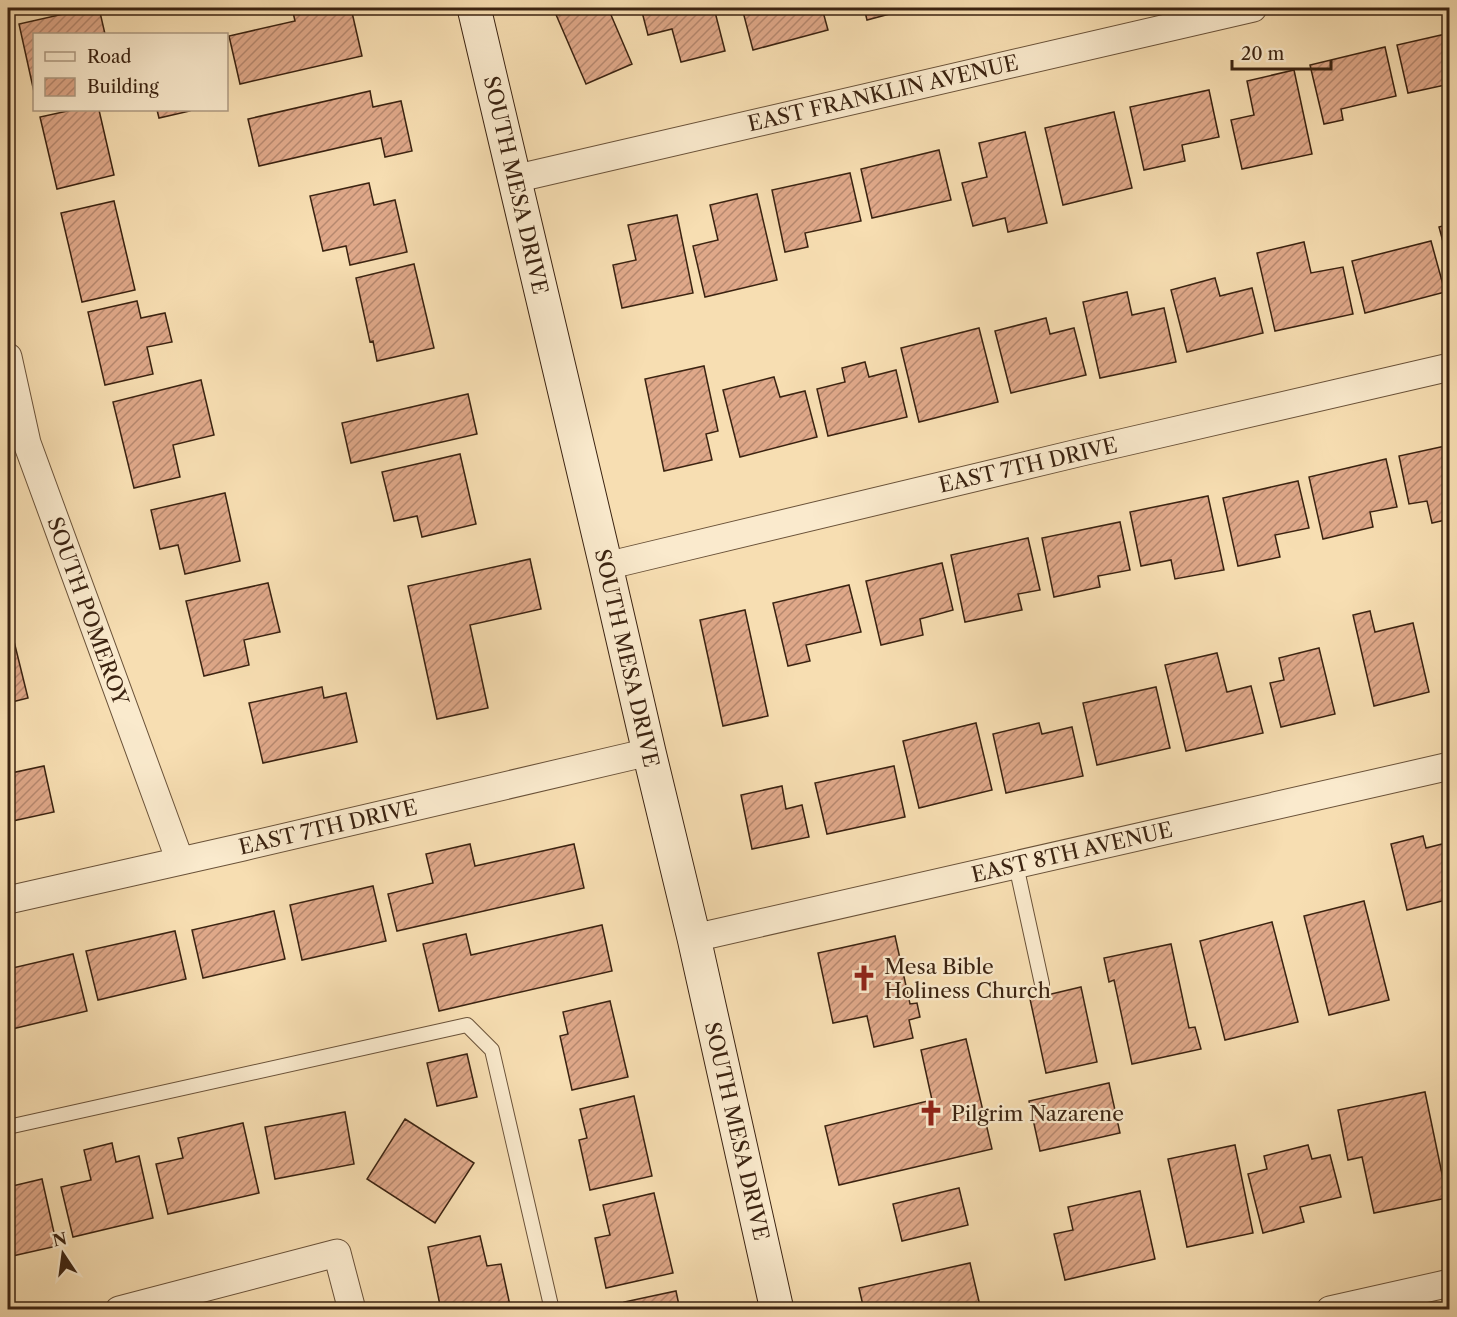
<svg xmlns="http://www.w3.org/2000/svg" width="1457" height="1317" font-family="'Libre Caslon Text',serif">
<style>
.building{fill:url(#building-hatch);stroke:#3b2311;stroke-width:1.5}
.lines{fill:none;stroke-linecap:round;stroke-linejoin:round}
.lane-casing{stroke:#6a5239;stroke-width:16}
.street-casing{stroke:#6a5239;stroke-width:29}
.secondary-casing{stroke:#3b2311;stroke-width:35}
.lane{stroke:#faeacd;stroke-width:14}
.street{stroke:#faeacd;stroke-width:27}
.secondary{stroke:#faeacd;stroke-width:33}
.labels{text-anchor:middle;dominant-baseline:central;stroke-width:4.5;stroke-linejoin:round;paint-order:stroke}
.street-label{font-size:21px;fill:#3b2311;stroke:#faeacd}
.poi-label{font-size:21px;fill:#3b2311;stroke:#faeacd;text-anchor:start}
</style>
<defs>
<pattern id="building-hatch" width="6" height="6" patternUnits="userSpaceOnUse" patternTransform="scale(1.5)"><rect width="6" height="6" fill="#dfa889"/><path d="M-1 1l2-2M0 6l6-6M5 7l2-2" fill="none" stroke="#b6886f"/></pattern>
</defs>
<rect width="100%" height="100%" fill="#f7deb2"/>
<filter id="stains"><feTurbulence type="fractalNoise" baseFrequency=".00333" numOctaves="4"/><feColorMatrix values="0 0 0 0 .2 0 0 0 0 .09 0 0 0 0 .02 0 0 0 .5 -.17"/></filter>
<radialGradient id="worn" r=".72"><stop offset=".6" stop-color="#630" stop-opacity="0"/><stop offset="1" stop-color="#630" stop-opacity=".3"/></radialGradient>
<path class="building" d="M90,8H99L105,34H34V92L19,24Z
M292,8H323L324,14L351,8L362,56L240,84L229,36L295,21Z
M560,8H608L632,64L586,84L554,10Z
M641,8H714L725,51L681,62L672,29L648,35Z
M742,8H822L828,30L753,50Z
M864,8H912L867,20Z
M1450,33V84L1408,93L1397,45Z
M1385,47L1396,96L1341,109L1343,120L1324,124L1310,65Z
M1294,70L1312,154L1242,169L1231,120L1254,115L1247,81Z
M1209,90L1219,137L1182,145L1185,161L1144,170L1130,107Z
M370,91L373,107L401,101L412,151L385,157L381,138L259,166L248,119Z
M72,110H99L114,175L57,189L40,117Z
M157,110H190V111L159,118Z
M1114,112L1132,188L1063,205L1045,128Z
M1025,132L1047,223L1008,232L1005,218L973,226L962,183L987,177L979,143Z
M939,150L951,200L872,218L861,169Z
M850,173L861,221L805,233L808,247L785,252L772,190Z
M369,183L374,205L395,200L407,252L350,265L346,246L323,251L310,196Z
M757,194L777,280L705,297L693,246L718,240L710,205Z
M114,201L135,290L82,302L61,213Z
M677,215L693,293L622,308L613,265L636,260L628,225Z
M1450,224V268L1439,227Z
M1431,241L1445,292L1365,313L1352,261Z
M1304,242L1311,273L1343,267L1353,314L1275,331L1257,253Z
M414,264L434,348L377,361L373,341L370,342L356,278Z
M1215,278L1220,296L1252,288L1263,333L1187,352L1171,290Z
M1127,292L1132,315L1164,308L1176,362L1100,378L1083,302Z
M137,301L141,318L165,313L172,342L147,347L153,374L105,385L88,312Z
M1046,318L1050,334L1074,328L1086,375L1011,393L995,331Z
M979,328L998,402L919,422L901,348Z
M865,362L869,377L896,370L907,417L828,436L817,389L845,382L842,368Z
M704,366L718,431L706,434L712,460L664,471L645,379Z
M774,377L780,397L805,391L817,437L740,457L723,390Z
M201,380L214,435L173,445L180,477L134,488L113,402Z
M468,394L477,434L351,463L342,423Z
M1450,445V519L1432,523L1427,501L1409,504L1399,456Z
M460,454L476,524L422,537L417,516L394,521L382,472Z
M1386,459L1397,507L1370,512L1373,527L1323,539L1309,477Z
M1298,481L1309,528L1275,535L1280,557L1238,566L1223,498Z
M225,493L240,561L185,574L178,545L160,549L151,510Z
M1208,496L1224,570L1175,579L1171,560L1141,566L1130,512Z
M1120,522L1130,570L1098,576L1100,587L1054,597L1042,538Z
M1028,538L1040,590L1018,594L1022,610L965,622L951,555Z
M530,559L541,609L470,625L488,708L437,719L408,586Z
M942,563L953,610L920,619L923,635L881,645L866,581Z
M268,583L280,632L244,640L249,665L204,676L186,601Z
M849,585L861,632L806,645L810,661L788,666L773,603Z
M745,610L768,716L723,726L700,620Z
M1370,611L1375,632L1413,623L1429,692L1374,706L1353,615Z
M8,617L28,698L8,703Z
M1319,648L1335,714L1281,727L1270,683L1284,680L1279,658Z
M1217,653L1227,692L1251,686L1263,733L1186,751L1165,665Z
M322,687L324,698L346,693L357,742L263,763L249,703Z
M1156,687L1170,748L1097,765L1083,703Z
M976,723L992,790L919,808L903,741Z
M1039,723L1042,734L1072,727L1083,776L1006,793L993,734Z
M8,760L11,773L44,766L54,812L8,822Z
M894,766L905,817L827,834L815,783Z
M782,786L786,809L802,805L809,837L752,849L741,795Z
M1423,836L1426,848L1450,842V899L1407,910L1391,844Z
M470,844L475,866L574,844L584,888L397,931L388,894L433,883L426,854Z
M373,886L386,941L302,960L290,905Z
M1364,901L1389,1000L1329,1015L1304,916Z
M274,911L285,959L203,978L192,930Z
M1272,922L1298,1022L1225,1040L1200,941Z
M602,925L612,971L439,1011L423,944L466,934L471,955Z
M175,931L186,979L98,1000L86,951Z
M895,936L910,1004L917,1003L920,1017L909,1020L913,1038L874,1047L867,1016L833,1023L818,953Z
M1171,944L1189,1028L1195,1027L1201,1049L1132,1064L1114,980L1109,982L1104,958Z
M73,954L87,1011L8,1030V969Z
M1081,987L1097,1062L1046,1073L1030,999Z
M610,1001L628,1077L572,1090L560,1036L568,1034L563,1012Z
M966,1039L992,1149L839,1185L825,1126L932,1100L921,1050Z
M467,1054L477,1097L437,1106L427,1063Z
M1109,1083L1120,1133L1040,1151L1029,1101Z
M1425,1092L1447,1198L1374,1213L1362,1157L1348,1160L1338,1110Z
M634,1096L652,1176L590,1190L579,1140L587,1138L580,1109Z
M345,1112L354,1164L275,1179L265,1127Z
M405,1119L474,1163L435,1223L367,1179Z
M243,1123L259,1193L168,1214L156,1164L183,1158L178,1138Z
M112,1143L116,1162L139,1156L153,1218L73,1237L61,1187L91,1180L84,1150Z
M1235,1145L1253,1233L1187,1247L1168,1159Z
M1308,1145L1312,1159L1330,1155L1341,1197L1300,1207L1304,1222L1263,1233L1248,1174L1267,1169L1264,1156Z
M42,1179L57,1246L8,1257V1187Z
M959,1188L968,1225L902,1241L893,1204Z
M1140,1191L1155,1259L1065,1280L1054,1234L1073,1230L1068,1207Z
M654,1193L673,1273L606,1288L595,1238L610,1235L603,1205Z
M480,1236L487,1266L501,1264L511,1310H441L428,1247Z
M970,1263L981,1310H864L859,1288Z
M676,1291L680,1310H625L624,1302Z"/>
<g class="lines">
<g class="lane-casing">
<path id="lane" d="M1016,865L1042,984
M8,1127L467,1025L492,1050L552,1310"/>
</g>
<g class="street-casing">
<path id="street" d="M514,179L1253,8
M8,357L27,443L180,861
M606,566L1082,452L1450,367
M8,900L243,847L649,752
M694,938L1450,766
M119,1310L337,1253L352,1310
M1330,1310L1450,1283"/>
</g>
<g class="secondary-casing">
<path id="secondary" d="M474,8L606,566L649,752L694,938L777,1310"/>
</g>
<use href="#lane" class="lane"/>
<use href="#street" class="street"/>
<use href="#secondary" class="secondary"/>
</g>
<defs>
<g id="church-bare" transform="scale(2.07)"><path d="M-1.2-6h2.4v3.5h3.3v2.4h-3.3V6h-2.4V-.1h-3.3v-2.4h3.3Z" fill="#8f2418" stroke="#faeacd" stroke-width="2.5" paint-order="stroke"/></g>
</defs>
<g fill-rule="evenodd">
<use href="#church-bare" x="864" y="978"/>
<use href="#church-bare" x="931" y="1113"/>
</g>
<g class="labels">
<g class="street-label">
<text transform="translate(883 93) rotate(-13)">EAST FRANKLIN AVENUE</text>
<text transform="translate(516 185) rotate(77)">SOUTH MESA DRIVE</text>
<text transform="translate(1028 465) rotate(-13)">EAST 7TH DRIVE</text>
<text transform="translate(88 611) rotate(70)">SOUTH POMEROY</text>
<text transform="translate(627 658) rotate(77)">SOUTH MESA DRIVE</text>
<text transform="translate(328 827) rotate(-13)">EAST 7TH DRIVE</text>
<text transform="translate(1072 852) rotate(-13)">EAST 8TH AVENUE</text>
<text transform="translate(737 1131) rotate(77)">SOUTH MESA DRIVE</text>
</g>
<g class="poi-label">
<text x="884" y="966">Mesa Bible<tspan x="884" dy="24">Holiness Church</tspan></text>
<text x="951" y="1113">Pilgrim Nazarene</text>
</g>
</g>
<rect width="1457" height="1317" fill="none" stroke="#f7deb2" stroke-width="30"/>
<rect x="9" y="9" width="1439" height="1299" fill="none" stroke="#3b2311" stroke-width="3"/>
<rect x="15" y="15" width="1427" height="1287" fill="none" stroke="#3b2311" stroke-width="1.5"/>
<rect x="33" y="33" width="195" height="78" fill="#faeacd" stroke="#ae9a82" stroke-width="1.5"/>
<rect x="45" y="52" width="30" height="9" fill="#faeacd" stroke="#ae9a82" stroke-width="1.5"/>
<text x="87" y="63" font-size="18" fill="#3b2311">Road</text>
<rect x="45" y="78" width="30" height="18" fill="url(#building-hatch)" stroke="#ae9a82" stroke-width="1.5"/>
<text x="87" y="93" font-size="18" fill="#3b2311">Building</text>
<g transform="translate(63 1254) rotate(347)" stroke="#faeacd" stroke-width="4.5" paint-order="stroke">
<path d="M0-4.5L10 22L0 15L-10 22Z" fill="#3b2311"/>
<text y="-9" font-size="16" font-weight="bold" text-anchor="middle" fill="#3b2311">N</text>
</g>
<path d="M1232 60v9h99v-9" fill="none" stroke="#3b2311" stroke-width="3"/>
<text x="1241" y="60" font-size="18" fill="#3b2311" stroke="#faeacd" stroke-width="4.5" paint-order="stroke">20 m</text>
<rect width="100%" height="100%" filter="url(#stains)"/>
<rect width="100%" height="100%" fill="url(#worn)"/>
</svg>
